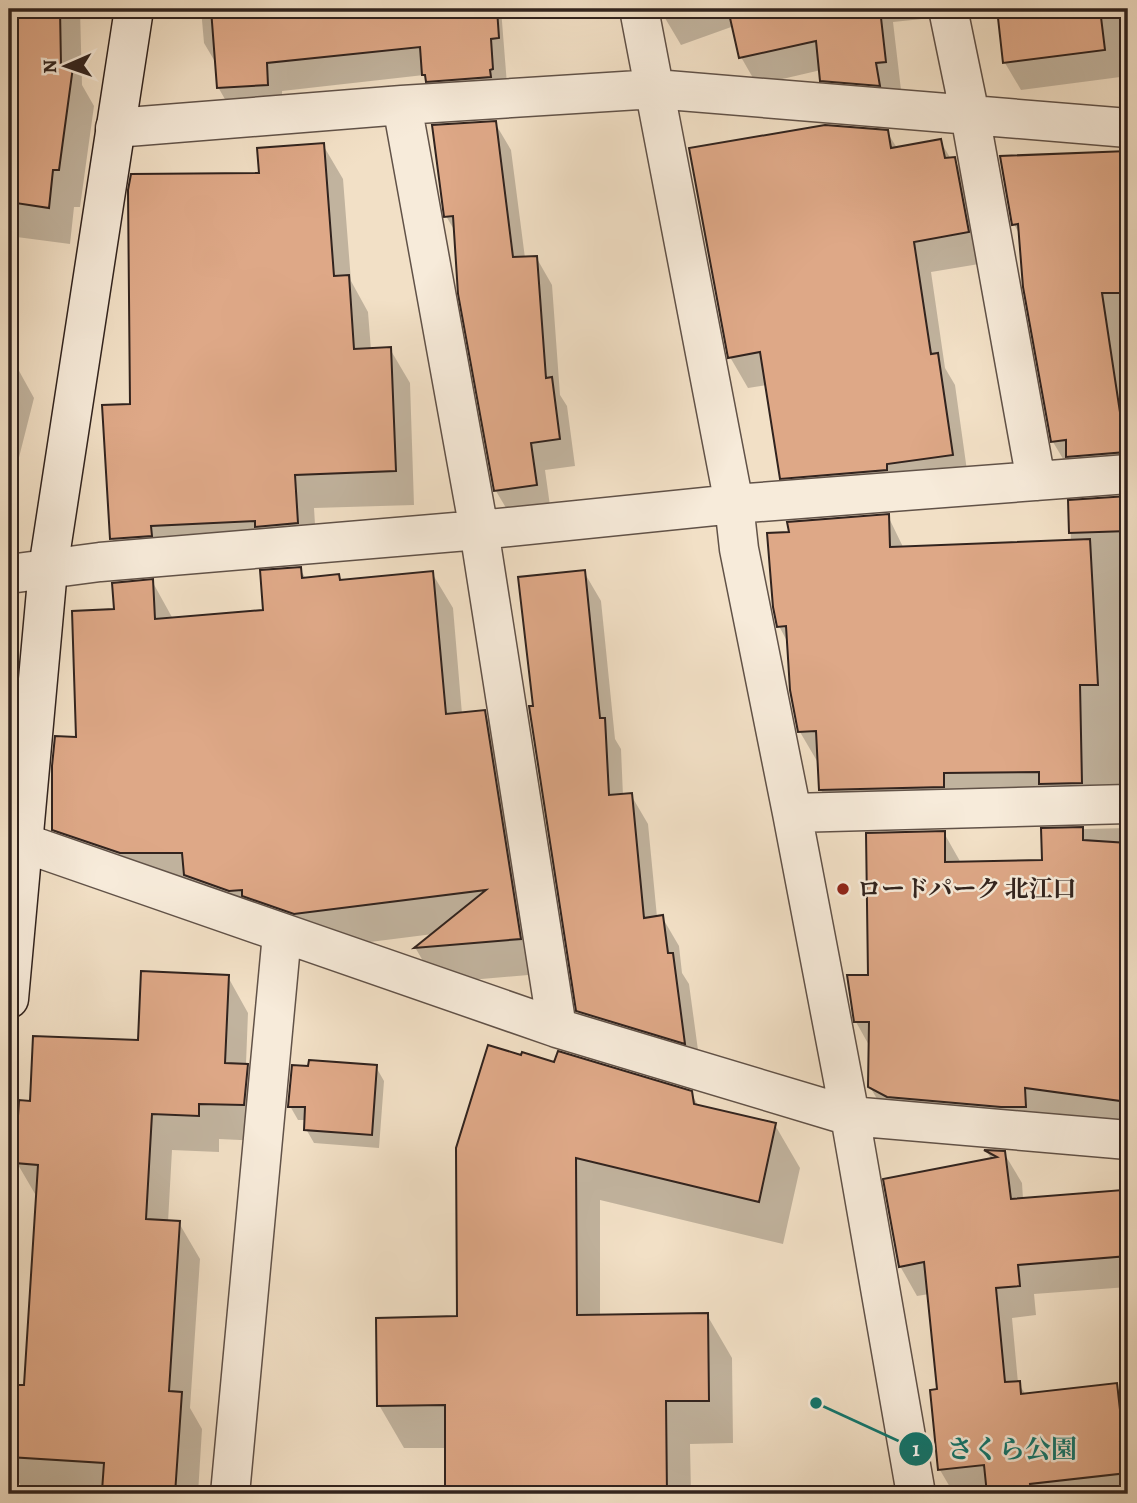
<svg xmlns="http://www.w3.org/2000/svg" width="1137" height="1503" font-family="Alegreya,'Noto Serif JP',serif">
<style>
.shadow{fill:#0003}
.building{fill:#dea887;stroke:#31231e;stroke-width:2}
.lines{fill:none;stroke-linecap:round;stroke-linejoin:round}
.street-casing{stroke:#615248;stroke-width:41}
.secondary-casing{stroke:#31231e;stroke-width:41}
.street{stroke:#f7ebda;stroke-width:38}
.secondary{stroke:#f7ebda;stroke-width:38}
.poi-dot{fill:#8f2418;stroke:#f7ebda;stroke-width:2.5}
.labels{text-anchor:middle;dominant-baseline:central;stroke-width:5;stroke-linejoin:round;paint-order:stroke}
.poi-label{font-size:24px;font-weight:bold;fill:#31231e;stroke:#f7ebda;text-anchor:start}
.leader{fill:none;stroke:#0f766e;stroke-width:2.5}
.callout-dot{fill:#0f766e;stroke:#f7ebda;stroke-width:2.5}
.mark-label{font-size:21px;text-anchor:middle;font-weight:bold;fill:#fff}
.callout-label{font-size:26px;text-anchor:middle;font-weight:bold;fill:#0f766e;stroke:#f7ebda;stroke-width:5;stroke-linejoin:round;paint-order:stroke}
</style>
<rect width="100%" height="100%" fill="#f2e0c6"/>
<filter id="stains"><feTurbulence type="fractalNoise" baseFrequency=".00286" numOctaves="4"/><feColorMatrix values="0 0 0 0 .2 0 0 0 0 .09 0 0 0 0 .02 0 0 0 .5 -.17"/></filter>
<radialGradient id="worn" r=".72"><stop offset=".6" stop-color="#630" stop-opacity="0"/><stop offset="1" stop-color="#630" stop-opacity=".3"/></radialGradient>
<path class="shadow" d="M9,9H80L82,85L94,106L80,207H74L70,244L9,236Z
M201,9H501L508,97L444,109L424,75L282,91L283,112L234,115L218,87L217,65L204,43Z
M664,9H1128V76L1021,90L1005,63L999,11L893,22L901,90L838,108L822,80L821,70L757,85L741,57L734,26L681,45L665,18Z
M495,123L511,150L525,258L536,257L552,285L560,395L567,406L575,466L545,470L551,513L512,518L496,491L456,233L446,216Z
M887,132L897,148L940,141L951,159H954L972,190L985,263L931,272L945,368L955,385L969,485L799,509L782,478L767,385L748,388L730,357Z
M323,145L343,179L351,281L368,312L371,350L390,349L410,383L414,505L314,508L317,557L131,573L112,539L132,405L261,174Z
M1128,153V480L1069,469L1053,442L1021,237L1014,224L1002,158Z
M9,359L13,360L34,398L9,497Z
M1128,497V811L838,819L821,790L819,761H817L800,732L788,643L779,626L791,534L888,516L904,549L1071,542L1070,502Z
M300,569L306,579L338,576L341,581L432,573L453,608L462,714L484,712L505,748L540,974L436,983L416,949L433,934L315,949L75,865L54,829L116,611L152,581L173,619L265,612Z
M584,572L601,601L615,739L621,749L623,796L631,795L648,824L657,917H662L679,946L682,973L689,984L701,1072L595,1040L578,1010L534,707Z
M1128,828V1131L889,1119L870,1087V1047L856,1022L869,976L944,833L961,863L1044,861L1043,830Z
M228,977L248,1013L246,1064L268,1101L264,1141L219,1139V1152L172,1150L168,1222L179,1223L200,1259L190,1408L202,1429L198,1494L25,1493L9,1465V1386L26,1387L38,1199L17,1163L32,1103L140,1042Z
M555,1064L691,1093L699,1107L775,1125L800,1168L783,1244L600,1200V1316L707,1315L732,1358L733,1443L690,1444L691,1494H447L446,1448H404L379,1405L458,1318Z
M376,1067L384,1081L379,1148L314,1143L306,1129V1120H298L290,1106L310,1068Z
M987,1152L1004,1153L1022,1183L1023,1199L1122,1191L1128,1202V1287L1034,1294L1036,1315L1012,1318L1018,1383L1026,1395L1116,1385L1128,1406V1494H954L940,1470L939,1391L929,1294L917,1296L900,1266L992,1160Z"/>
<path class="building" d="M9,9H60L61,66L73,67L59,170H53L49,208L9,202Z
M211,9H497L499,38L491,39L493,69L490,70L491,77L426,82L425,75H422L420,47L267,63L268,85L217,88Z
M728,9H880L886,62L876,63L880,86L820,81L816,41L739,58Z
M997,9H1100L1105,50L1003,63Z
M496,121L513,257L537,256L546,378L552,377L560,439L531,443L537,485L494,491L458,294L453,216L444,217L432,125Z
M825,125L888,130L891,148L941,139L945,158L955,157L969,232L914,242L931,354L938,353L953,455L887,464V470L780,479L760,352L728,358L689,148Z
M324,143L334,276L349,275L354,349L391,347L396,471L295,475L298,523L255,527V521L151,526L152,536L110,539L102,405L130,404L128,190L131,174L259,173L257,148Z
M1128,151V293H1102L1126,452L1066,457V440L1051,442L1023,287L1018,224L1012,225L1000,156Z
M1128,496V531L1069,533L1068,500Z
M889,514L890,547L1090,539L1098,685H1080L1082,783L1039,784V772L944,773V787L819,790L816,731L798,732L790,690L786,626L777,627L773,607L767,533L789,532L787,522Z
M301,567L302,578L339,574L340,580L433,571L446,714L485,710L521,939L414,948L486,890L294,914L242,896V890L229,891L184,875L182,853H120L52,830V766L55,736L76,737L72,611L114,609L112,583L153,579L155,619L263,610L260,570Z
M585,570L600,718H605L609,795L632,793L644,918L663,915L668,953H673L685,1044L576,1011L529,706H533L518,577Z
M1083,827V840L1128,843V1102L1025,1088L1026,1107H1001L887,1097L868,1087L869,1022H854L847,975H868L866,833L945,831V862L1042,860L1041,828Z
M141,971L229,975L225,1063L248,1064L244,1105L199,1104V1116L152,1114L146,1219L180,1221L169,1391L182,1392L175,1494L102,1491L104,1463L9,1457V1385H24L38,1165L15,1163L19,1100L30,1101L33,1036L138,1040Z
M488,1045L521,1055L522,1052L554,1062L558,1051L692,1091L694,1104L776,1123L759,1202L576,1158L577,1315L708,1313L709,1401H666L667,1494H445V1405L377,1406L376,1318L457,1316L456,1148Z
M309,1060L377,1065L372,1135L304,1130L305,1107H288L292,1065L308,1066Z
M984,1150L1005,1151L1011,1199L1123,1190L1128,1256L1018,1265L1020,1286L996,1288L1005,1382L1020,1381L1021,1394L1117,1383L1127,1473L1030,1484L1031,1494H987L984,1465L938,1470L930,1390L937,1389L924,1262L899,1267L883,1179L997,1157Z"/>
<g class="lines">
<g class="street-casing">
<path id="street" d="M639,9L734,504L739,549L792,813L850,1116L916,1494
M948,9L970,115L1036,481
M402,105L479,530L557,1028
M115,128L402,105L655,89L1128,128
M9,574L100,562L479,530L734,504L1128,474
M792,813L1128,804
M24,843L557,1028L850,1116L1128,1140
M230,1494L282,934"/>
</g>
<g class="secondary-casing">
<path id="secondary" d="M9,999L48,569L134,9"/>
</g>
<use href="#street" class="street"/>
<use href="#secondary" class="secondary"/>
</g>
<circle class="poi-dot" cx="843" cy="889" r="7"/>
<g class="labels">
<g class="poi-label">
<text x="857" y="889">ロードパーク 北江口</text>
</g>
</g>
<path class="leader" d="M816 1403L916 1449"/>
<g class="callout-dot">
<circle cx="816" cy="1403" r="7"/>
<circle cx="916" cy="1449" r="18"/>
</g>
<g class="mark-label">
<text x="916" y="1456">1</text>
</g>
<g class="callout-label">
<text x="1012" y="1458">さくら公園</text>
</g>
<rect width="1137" height="1503" fill="none" stroke="#f2e0c6" stroke-width="35"/>
<rect x="10" y="10" width="1116" height="1482" fill="none" stroke="#31231e" stroke-width="3.5"/>
<rect x="18" y="18" width="1102" height="1468" fill="none" stroke="#31231e" stroke-width="2"/>
<g transform="translate(66 66) rotate(268)" stroke="#f7ebda" stroke-width="5" paint-order="stroke">
<path d="M0-5L12 26L0 18L-12 26Z" fill="#31231e"/>
<text y="-10" font-size="19" font-weight="bold" text-anchor="middle" fill="#31231e">N</text>
</g>
<rect width="100%" height="100%" filter="url(#stains)"/>
<rect width="100%" height="100%" fill="url(#worn)"/>
</svg>
